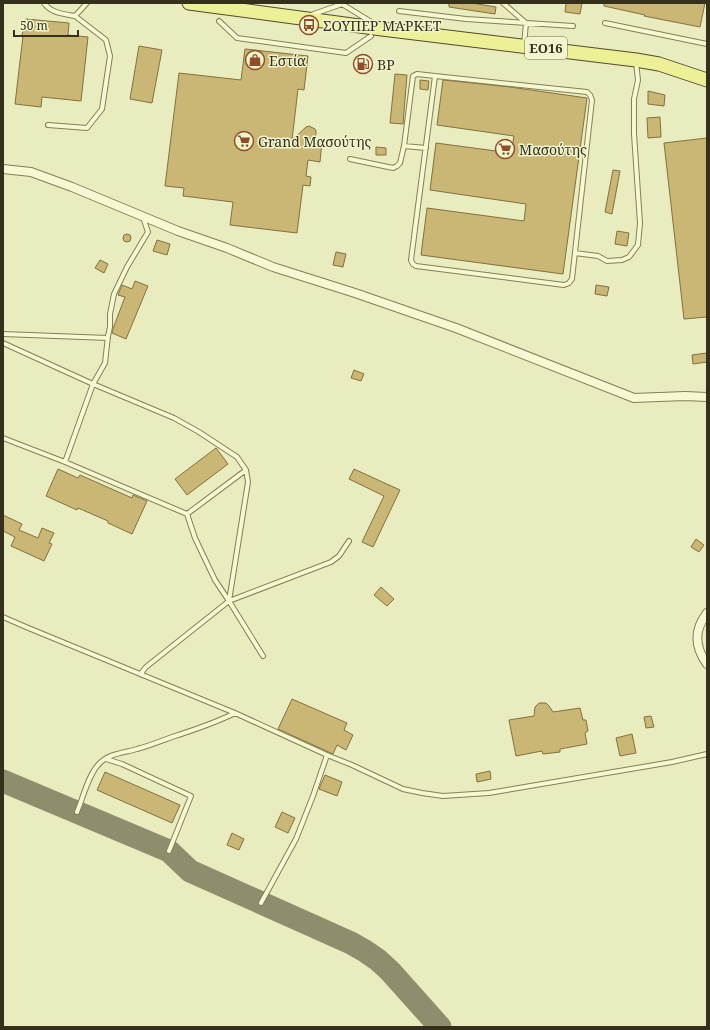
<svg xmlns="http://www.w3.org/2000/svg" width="710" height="1030" font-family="'Noto Serif',serif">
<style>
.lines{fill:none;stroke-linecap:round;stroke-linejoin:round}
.taxiway{stroke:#8e8e6d;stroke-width:23}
.building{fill:#cab675;stroke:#82713e}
.lane-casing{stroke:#847f57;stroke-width:6}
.street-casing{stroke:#847f57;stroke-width:10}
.primary-casing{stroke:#514b2c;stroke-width:15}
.lane{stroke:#f5f8d1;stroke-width:4}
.street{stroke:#f5f8d1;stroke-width:8}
.primary{stroke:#ecf096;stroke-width:13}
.labels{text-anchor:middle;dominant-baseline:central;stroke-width:3;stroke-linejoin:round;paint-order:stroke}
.shield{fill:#f1f4cd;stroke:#6d6b51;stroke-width:1}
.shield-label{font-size:13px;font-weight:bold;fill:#34301c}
.poi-label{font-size:14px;fill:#34301c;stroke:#f1f4cd;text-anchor:start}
</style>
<rect width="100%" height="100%" fill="#e9ecbe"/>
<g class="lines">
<path class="taxiway" d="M3,781L169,851L190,871L351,943L365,951L378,960L390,971L440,1027"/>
</g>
<path class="building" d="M449,3H472L496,7L495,14L449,7Z
M566,3H582L580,14L565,12Z
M604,3H705L700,27L644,16L645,15L604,6Z
M26,19L69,23L68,35L88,37L81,101L42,97L41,107L15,104L23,36H22L23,29H25Z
M139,46L162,50L152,103L130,99Z
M245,49L308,56L304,90L298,89L292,140L306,127L309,126L315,129L316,131V134L314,141L322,142L320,162L308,160L306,176L311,177L310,186L303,185L297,233L230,225L233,202L183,196L184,188L165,186L179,73L241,80Z
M395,74L407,75L403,124L390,123Z
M420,80L429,81L428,90L420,89Z
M443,80L510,87L587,98L563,274L421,255L427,208L524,221L526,204L430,190L436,143L511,153L514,136L437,125Z
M648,91L665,95L664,106L648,104Z
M660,117L661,137L648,138L647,118Z
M707,138V317L684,319L664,143Z
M376,147L386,148V155H376Z
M613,170L620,171L612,214L605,212Z
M617,231L629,233L627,246L615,244Z
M123 238a4 4 0 1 1 8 0a4 4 0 1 1-8 0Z
M157,240L170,244L167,255L153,251Z
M336,252L346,254L343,267L333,265Z
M100,260L108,264L104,273L95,268Z
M135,281L148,286L126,339L112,333L114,326L125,297L118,295L122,285L132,289Z
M596,285L609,287L607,296L595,294Z
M707,353V362L693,364L692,355Z
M354,370L364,374L361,381L351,378Z
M216,448L228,464L187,495L175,479Z
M58,469L78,478L80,475L132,498L133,495L147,501L132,534L108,523V521L78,508L77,510L46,496Z
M354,469L400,490L373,547L362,542L384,496L349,479Z
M3,515L22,524L19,530L38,538L42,528L54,533L49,543L52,544L44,561L11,546L15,537L3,531Z
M696,539L704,545L699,552L691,547Z
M381,587L394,599L387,606L374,595Z
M292,699L347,723L344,730L353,735L346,750L337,745L333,754L278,729Z
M539,703H546L549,706L553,712L580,708L583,720H586L588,731L585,733L587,744L560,749V752L543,754L542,751L516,756L509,720L534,716L535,707Z
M651,716L654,727L646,728L644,717Z
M632,734L636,753L620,756L616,738Z
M490,771L491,779L477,782L476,774Z
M105,772L180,805L172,823L97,790Z
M325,775L342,782L337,796L319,789Z
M282,812L295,818L288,833L275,827Z
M232,833L244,839L239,850L227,845Z"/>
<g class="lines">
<g class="lane-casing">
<path id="lane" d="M44,3C51,13 63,14 75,16
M503,3L526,23L524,45
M342,4L373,23
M399,11L466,19L573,26
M311,15L342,4
M219,21L237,38L346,53L371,36
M605,23L707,44
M435,76L587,92L590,95L592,100L572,279L569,283L564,285L416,266L413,264L411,260Z
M48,125L87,128L102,109L110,56L106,40L75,16L87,3
M404,146L426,148
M350,159L393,168L397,166L400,163L404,146L413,76L417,74L435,76
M575,253L598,256L607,261L622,260L629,257L638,245L640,223L634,134V99L638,80L636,62
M3,334L108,338
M3,343L93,384L174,418L199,432L237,457L246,470L248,482L229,601
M3,438L65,462L187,514L195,538L215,580L229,601L263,656
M65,462L93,384L105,363L108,336L110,327V314L114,294L127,267L148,232L143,217
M187,514L246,470
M3,617L26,627L235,713L327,755L352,765L403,789L422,793L443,796L489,793L672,762L707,754
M142,675V672L146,667L229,601L331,562L339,556L349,541
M106,759L122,764L191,796L169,851
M77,812C83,798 88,776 98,765C108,753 124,753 137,749C149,746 161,741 172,737C194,730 215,723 235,713
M261,903L296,839L313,796L327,755"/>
</g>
<g class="street-casing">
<path id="street" d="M3,169L31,172L72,187L178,231L227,248L273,267L355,293L456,328L634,398L685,396L707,397
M707,613C694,630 694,646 707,664"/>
</g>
<g class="primary-casing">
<path id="primary" d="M189,3L382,29L636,60L659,64L707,80"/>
</g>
<use href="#lane" class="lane"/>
<use href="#street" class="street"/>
<use href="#primary" class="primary"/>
</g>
<defs>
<g id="bus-ring" transform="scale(1)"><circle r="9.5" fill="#f1f4cd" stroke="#914d29" stroke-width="1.5"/><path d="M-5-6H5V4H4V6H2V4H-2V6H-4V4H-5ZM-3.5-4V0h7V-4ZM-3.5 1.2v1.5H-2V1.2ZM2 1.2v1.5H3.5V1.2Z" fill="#914d29"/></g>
<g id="shop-ring" transform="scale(1)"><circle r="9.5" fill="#f1f4cd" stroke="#914d29" stroke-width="1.5"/><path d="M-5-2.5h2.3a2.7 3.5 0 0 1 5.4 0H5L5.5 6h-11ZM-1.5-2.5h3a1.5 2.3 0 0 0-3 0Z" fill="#914d29"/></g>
<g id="fuel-ring" transform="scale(1)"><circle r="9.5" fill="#f1f4cd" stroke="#914d29" stroke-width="1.5"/><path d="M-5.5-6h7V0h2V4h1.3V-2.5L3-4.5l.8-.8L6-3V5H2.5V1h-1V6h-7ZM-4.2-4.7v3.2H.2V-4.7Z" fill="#914d29"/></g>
<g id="supermarket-ring" transform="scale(1)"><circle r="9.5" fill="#f1f4cd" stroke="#914d29" stroke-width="1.5"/><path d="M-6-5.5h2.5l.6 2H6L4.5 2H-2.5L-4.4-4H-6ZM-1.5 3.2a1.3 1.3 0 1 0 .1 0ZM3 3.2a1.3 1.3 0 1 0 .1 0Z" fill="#914d29"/></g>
</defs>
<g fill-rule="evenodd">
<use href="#bus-ring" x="309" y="25"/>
<use href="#shop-ring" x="255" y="60"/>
<use href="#fuel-ring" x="363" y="64"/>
<use href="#supermarket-ring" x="244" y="141"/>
<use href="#supermarket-ring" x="505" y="149"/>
</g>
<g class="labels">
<rect class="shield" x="525" y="37" width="42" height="22" rx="3"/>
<g class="shield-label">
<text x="546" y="48">ΕΟ16</text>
</g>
<g class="poi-label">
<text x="323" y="25">ΣΟΥΠΕΡ ΜΑΡΚΕΤ</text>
<text x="269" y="60">Εστία</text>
<text x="377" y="64">BP</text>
<text x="258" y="141">Grand Μασούτης</text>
<text x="519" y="149">Μασούτης</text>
</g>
</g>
<rect width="710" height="1030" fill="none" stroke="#34301c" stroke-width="8"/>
<path d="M14 30v6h64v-6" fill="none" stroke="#34301c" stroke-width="2"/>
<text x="20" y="30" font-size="12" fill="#34301c" stroke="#f1f4cd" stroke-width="3" paint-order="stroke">50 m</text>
</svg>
